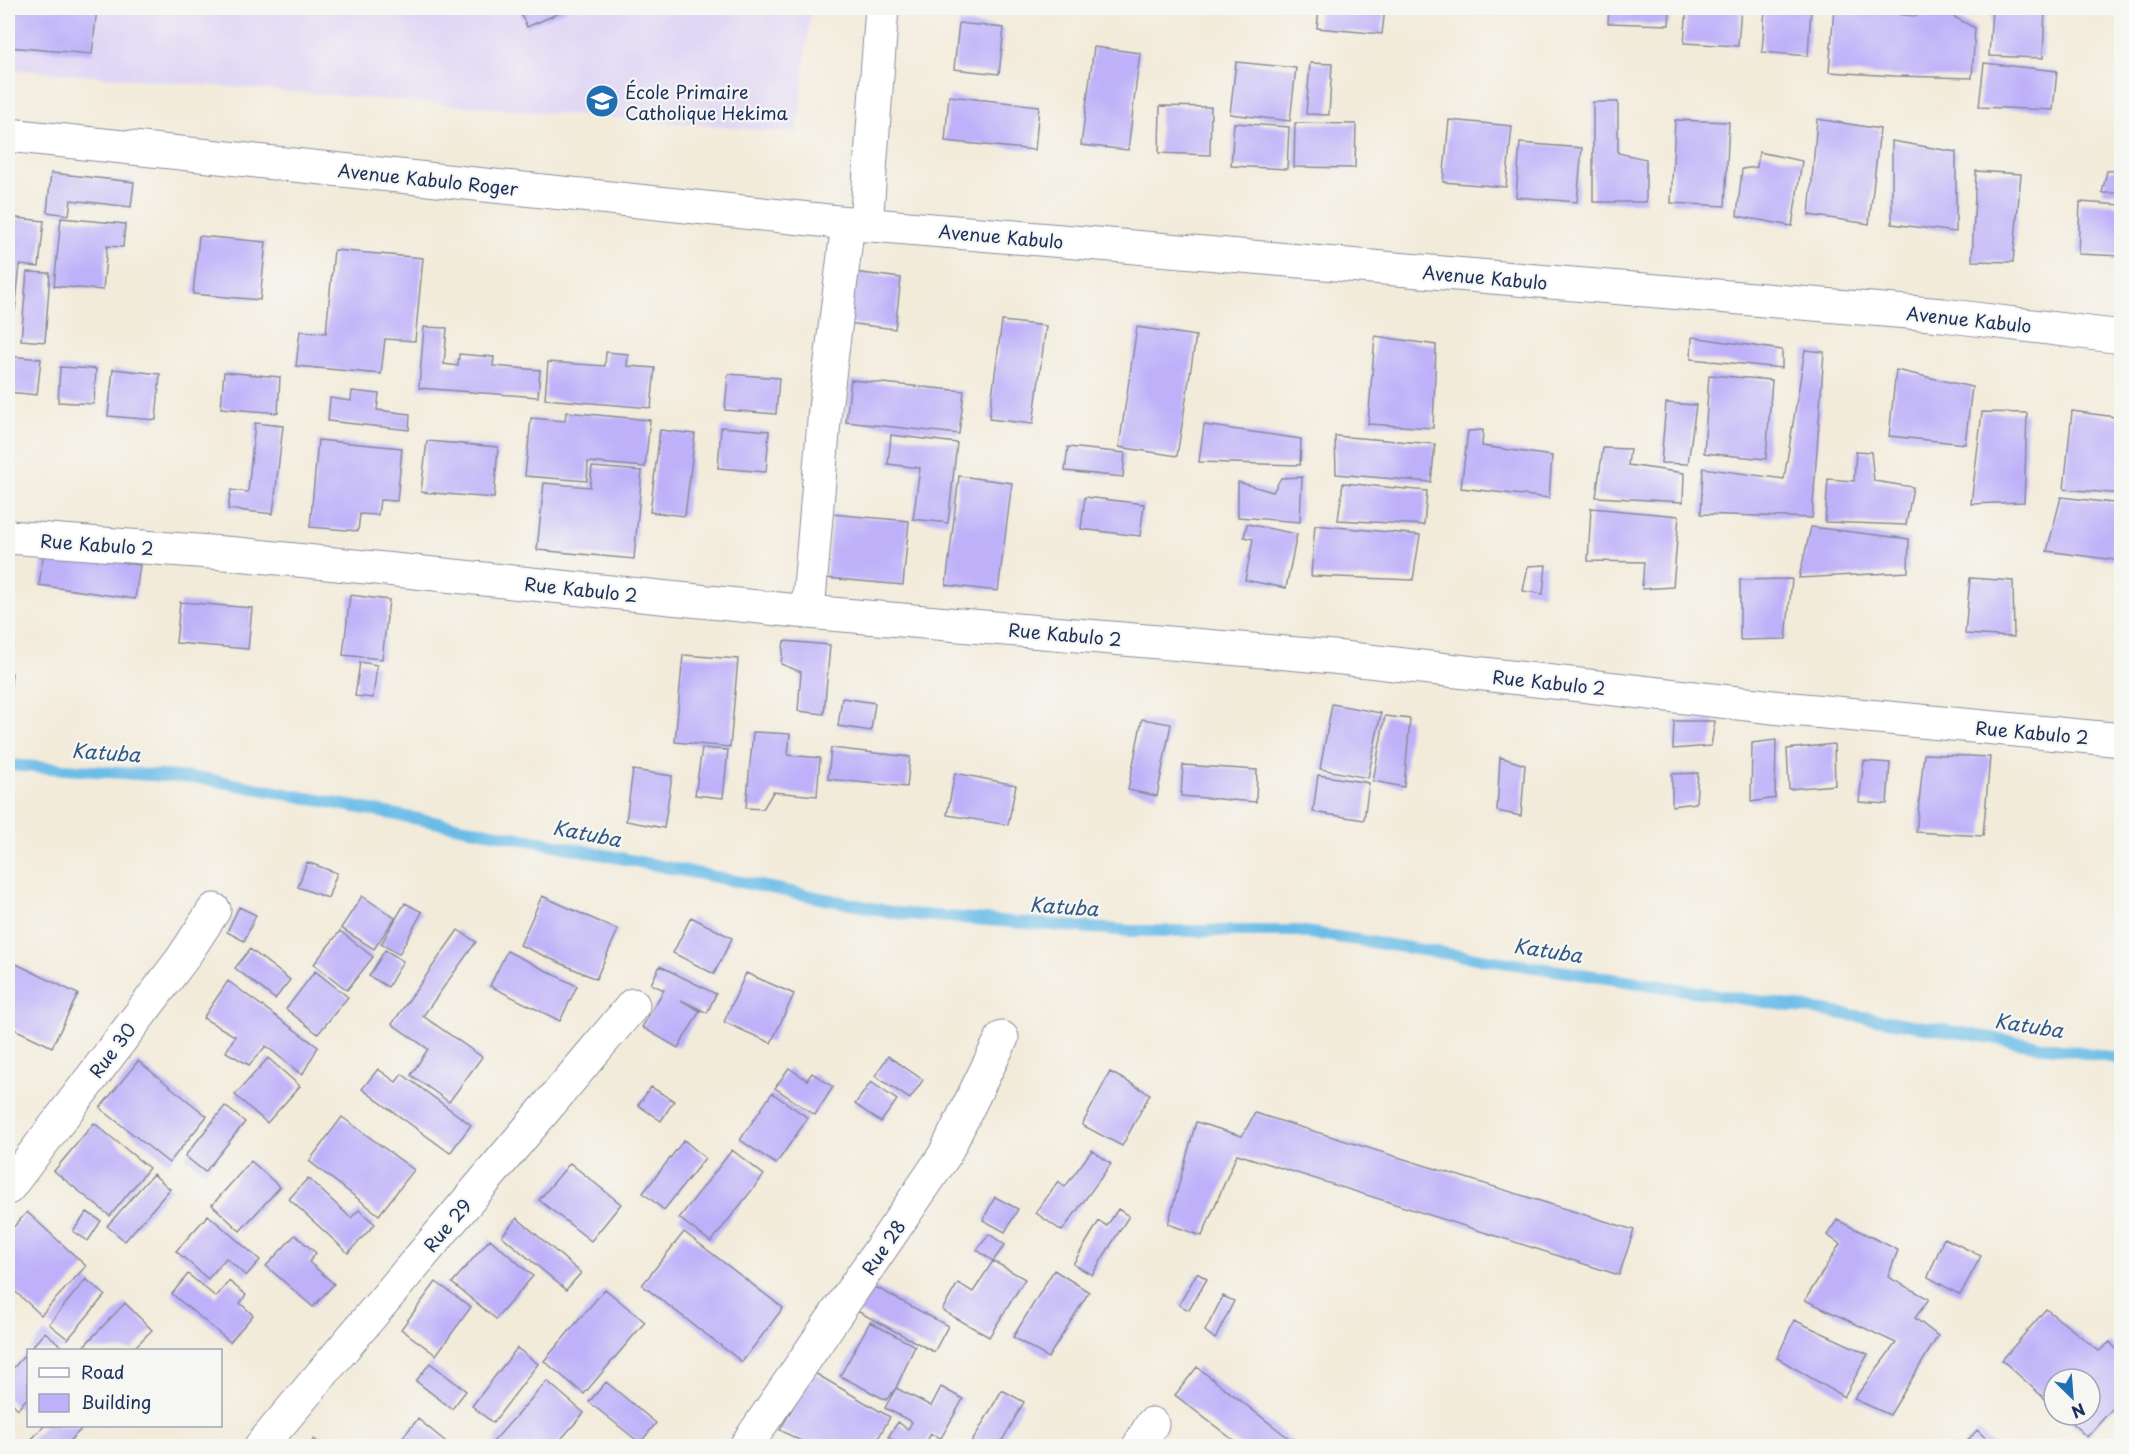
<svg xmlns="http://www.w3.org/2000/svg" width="2129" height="1454" font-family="'Playpen Sans',sans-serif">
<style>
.built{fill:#dfd5f5}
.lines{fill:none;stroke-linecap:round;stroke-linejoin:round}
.stream{stroke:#6bbce7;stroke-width:12}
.building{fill:#beb1f9}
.street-casing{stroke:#878d9c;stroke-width:35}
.secondary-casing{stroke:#878d9c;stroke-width:35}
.street{stroke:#fff;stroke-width:33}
.secondary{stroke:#fff;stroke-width:33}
.labels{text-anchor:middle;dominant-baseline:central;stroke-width:4.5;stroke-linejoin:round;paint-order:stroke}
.poi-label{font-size:18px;fill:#1b2f5e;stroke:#f6f6f2;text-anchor:start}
.street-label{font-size:18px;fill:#1b2f5e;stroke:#f6f6f2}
.water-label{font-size:20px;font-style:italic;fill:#335987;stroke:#f6f6f2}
</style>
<rect width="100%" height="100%" fill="#f6f6f2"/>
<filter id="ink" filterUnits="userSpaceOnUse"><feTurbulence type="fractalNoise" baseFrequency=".0167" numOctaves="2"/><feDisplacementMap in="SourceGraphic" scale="12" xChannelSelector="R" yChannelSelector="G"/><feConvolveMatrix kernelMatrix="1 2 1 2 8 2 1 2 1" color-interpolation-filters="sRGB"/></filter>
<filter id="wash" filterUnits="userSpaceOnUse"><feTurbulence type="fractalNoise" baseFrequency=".008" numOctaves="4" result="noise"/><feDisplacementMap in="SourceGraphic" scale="24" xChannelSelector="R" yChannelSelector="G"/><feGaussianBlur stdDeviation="1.35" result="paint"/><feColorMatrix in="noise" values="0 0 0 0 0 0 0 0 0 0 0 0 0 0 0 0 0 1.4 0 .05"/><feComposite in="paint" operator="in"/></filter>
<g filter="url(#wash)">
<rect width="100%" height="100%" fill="#f3ebda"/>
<path class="built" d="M8,8H811L797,133L8,69Z"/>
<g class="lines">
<path class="stream" d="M8,765L207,779L545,843L896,913L1131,931H1298L1863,1017L2122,1059"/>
</g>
<g id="blocks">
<path class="building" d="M8,8H97L92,54L8,47Z
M518,8H571L527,27Z
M1319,8H1385L1382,34L1317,28Z
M1552,8H1590L1589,12L1551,9Z
M1609,8H1670L1669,25L1608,23Z
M1687,8H1741L1738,46L1684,43Z
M1765,8H1811L1808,56L1762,52Z
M1834,8H1900V15L1917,16V8H1955L1954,17L1975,28L1972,78L1895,76L1829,72Z
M1992,8H2045L2043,58L1989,56Z
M959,23L1004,28L999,74L954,69Z
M1094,47L1140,53L1128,150L1081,145Z
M1236,62L1296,68L1290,121L1230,114Z
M1310,63L1332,64L1329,115L1306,114Z
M1984,63L2057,71L2053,110L1979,107Z
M949,96L1039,106L1035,150L945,141Z
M1593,102H1618V153L1646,159V202H1593Z
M1160,106L1211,107L1210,155L1159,153Z
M1817,119L1880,129L1869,224L1809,215Z
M1449,120L1512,126L1506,187L1443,182Z
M1675,120L1729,122L1725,206L1671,203Z
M1234,123L1289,127L1287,169L1231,166Z
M1295,123L1356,124L1355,168L1294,167Z
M1892,141L1956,152V232L1892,224Z
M1520,143L1582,148L1577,202L1516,197Z
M1759,152L1802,161L1792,226L1737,216L1742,169L1757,167Z
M2122,170V193H2102L2107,171Z
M1976,171L2021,174L2013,262L1972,261Z
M51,173L134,182L131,207L71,200L69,215L47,212Z
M2080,202L2122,205V256L2078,254Z
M8,217L44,221L39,267L20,265L15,311L8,310Z
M61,218L125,224L123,247L107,246L103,290L54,286Z
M199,236L266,242L260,300L193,294Z
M334,250L423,258L415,341L385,339L381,374L296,366L300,331L326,333Z
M846,271L901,278L895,329L839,322Z
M27,272L50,273L45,342L21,340Z
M1002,321L1046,326L1033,424L989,419Z
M424,327L447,328L444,364L458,366L459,354L494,357L493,366L540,370L538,397L419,388Z
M1137,327L1196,336L1177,456L1119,447Z
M1375,336L1436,345L1433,428L1368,424Z
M1692,337L1782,350V368L1691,359Z
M1805,350L1824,352L1812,518L1701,514L1703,468L1784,479Z
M606,352L628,354L627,366L655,368L651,408L545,399L548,362L605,366Z
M8,356L41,359L37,395L8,392Z
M60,367L96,369L94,404L58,402Z
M113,369L160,374L156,420L108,416Z
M1896,370L1972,387L1965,444L1889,436Z
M224,372L280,377L278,413L221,408Z
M728,374L779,378L776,414L725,410Z
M1709,375L1772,380L1766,459L1704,453Z
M851,380L964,391L959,434L846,422Z
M352,391L379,394L377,410L410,414L409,430L328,421L330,398L351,401Z
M1666,403L1696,405L1688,464L1661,463Z
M2072,411L2122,418V494L2064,489Z
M566,412L650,420L645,467L588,462L587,481L525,476L531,418L565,421Z
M1982,412L2027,413L2024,502L1971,504Z
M255,423L283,426L273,514L228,509L231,490L248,492Z
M1204,425L1301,439L1300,465L1199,462Z
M721,427L769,431L766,472L718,468Z
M660,430L695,434L685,516L650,512Z
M1483,430L1482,446L1552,456L1549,498L1461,488L1468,431Z
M891,435L957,443L948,523L913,519L920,468L888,464Z
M1335,436L1435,444L1431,482L1336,474Z
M318,440L402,448L397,501L380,500L378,515L360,514L358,531L310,527Z
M427,441L498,447L494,498L421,492Z
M1068,447L1125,453L1123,477L1065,471Z
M1603,448L1630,449L1628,465L1684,473L1683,502L1596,497Z
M1856,451L1871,452L1874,481L1913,487L1906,525L1825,522L1828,479L1854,481Z
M592,467L642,471L634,559L537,550L544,483L590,487Z
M959,476L1012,483L998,591L946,585Z
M1302,477L1300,522L1238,517V482L1273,492L1281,478Z
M1343,483L1427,491L1424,525L1338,520Z
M1085,497L1144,504L1140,536L1081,529Z
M2061,497L2122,504V561L2047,551Z
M1591,508L1679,516L1673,587L1642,589L1644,562L1588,561Z
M832,514L909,521L903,585L826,578Z
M1247,524L1297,534L1286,588L1245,580L1253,539L1244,537Z
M1315,525L1420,535L1413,580L1311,576Z
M1811,527L1909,539L1908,572L1799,578Z
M44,551L140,565L135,599L39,585Z
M1546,565L1543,594L1523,591L1528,566Z
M1970,578L2013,581L2014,637L1965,634Z
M1792,579L1786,639L1740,640V580Z
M350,595L389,600L382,659L343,655Z
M180,602L252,608L248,649L176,643Z
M784,641L830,645L824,714L798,711L801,672L781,664Z
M683,655L738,659L730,747L675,742Z
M360,662L377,665L373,698L355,696Z
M8,672L12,673L9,699L8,698Z
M842,698L875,703L871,731L838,726Z
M1332,704L1381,713L1368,778L1320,769Z
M1385,716L1410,719L1404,787L1373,781Z
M1142,719L1171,724L1157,796L1128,790Z
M1674,721H1715L1711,746L1673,749Z
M753,732L790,734L788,755L820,758L817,796L773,792L763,809L746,808Z
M1776,740L1775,798L1751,802L1752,743Z
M1834,744L1835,785L1789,789L1787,749Z
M702,748L728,750L723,798L695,795Z
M831,748L910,757L907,787L828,779Z
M1924,754L1990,757L1983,836L1916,832Z
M1500,757L1525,765L1521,816L1497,811Z
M1864,761L1890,763L1887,804L1859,802Z
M1183,765L1257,770L1256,802L1181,796Z
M633,770L672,776L664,828L626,821Z
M955,773L1016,785L1008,825L947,815Z
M1698,773L1696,803L1672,806V774Z
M1318,775L1369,783L1364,820L1313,812Z
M307,862L337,873L328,898L298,887Z
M362,896L395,918L374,949L341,928Z
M542,896L618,930L596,979L520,945Z
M405,903L422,912L399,954L381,944Z
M239,907L256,915L244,941L227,932Z
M691,917L732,938L714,974L673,953Z
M458,930L476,942L423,1016L482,1057L449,1102L411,1075L428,1049L392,1024Z
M340,931L373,957L347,990L314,964Z
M250,949L290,980L275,999L235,968Z
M385,950L403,961L388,987L369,976Z
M507,951L577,986L560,1021L490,986Z
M8,960L78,994L52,1047L8,1026Z
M660,966L716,994L707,1013L681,1000L700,1011L678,1048L642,1027L664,990L651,984Z
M315,971L348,997L318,1034L286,1009Z
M746,973L794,994L771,1043L724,1022Z
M228,981L318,1047L302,1075L266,1046L249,1065L226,1052L235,1036L203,1018Z
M888,1056L923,1080L910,1099L875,1076Z
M268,1058L300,1086L267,1123L235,1095Z
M138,1061L207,1116L169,1163L100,1108Z
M789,1068L807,1080L812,1073L833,1087L815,1115L775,1088Z
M378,1069L396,1082L402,1074L471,1125L450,1153L362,1089Z
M1110,1072L1150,1094L1122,1146L1082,1125Z
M871,1082L897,1100L881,1122L855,1104Z
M651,1087L674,1101L661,1121L638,1105Z
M772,1093L808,1118L776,1164L740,1140Z
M225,1106L245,1122L205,1172L185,1156Z
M1255,1113L1634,1230L1619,1275L1237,1154L1202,1236L1168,1224L1196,1122L1242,1136Z
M342,1117L414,1170L379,1215L309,1161Z
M94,1123L149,1168L110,1216L54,1171Z
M684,1140L705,1158L664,1210L643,1193Z
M732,1150L764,1175L711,1242L679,1218Z
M1092,1150L1111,1164L1062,1231L1036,1213L1058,1181L1065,1187Z
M251,1161L280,1187L240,1231L212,1205Z
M570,1163L621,1204L591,1241L539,1200Z
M153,1174L170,1189L125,1241L107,1226Z
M308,1178L351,1218L359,1210L375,1224L348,1253L289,1199Z
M995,1197L1018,1209L1005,1232L983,1220Z
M1118,1209L1129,1216L1092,1275L1073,1264L1099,1221L1107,1226Z
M27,1212L86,1266L41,1315L8,1285V1233Z
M87,1212L101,1221L88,1241L73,1231Z
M208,1215L260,1260L246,1276L226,1258L208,1279L176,1251Z
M517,1218L581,1273L566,1290L502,1236Z
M1837,1220L1898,1250L1888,1277L1929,1299L1915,1318L1938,1336L1890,1415L1854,1399L1896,1343L1805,1300L1840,1244L1827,1235Z
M684,1232L783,1308L742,1362L642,1285Z
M989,1234L1005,1245L993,1261L977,1250Z
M295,1235L316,1253L309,1262L334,1284L313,1307L266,1266Z
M1944,1238L1981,1256L1960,1295L1928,1277Z
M490,1239L533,1276L496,1319L452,1283Z
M993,1261L1025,1279L989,1337L942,1310L958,1283L973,1292Z
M1054,1270L1089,1292L1048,1358L1013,1337Z
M1197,1273L1207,1279L1189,1310L1179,1305Z
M188,1274L216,1297L229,1281L246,1295L240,1303L253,1315L230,1342L172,1294Z
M86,1279L105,1295L68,1339L49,1324Z
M436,1282L471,1307L436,1355L401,1329Z
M872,1285L948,1326L934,1352L857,1311Z
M605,1289L645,1322L584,1394L544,1361Z
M1223,1296L1234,1301L1215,1339L1205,1331Z
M125,1303L152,1330L132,1350H87L83,1347Z
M2046,1309L2099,1351L2110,1342L2122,1356V1398L2087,1437L2063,1415H2090V1379H2054V1407L2002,1360Z
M1794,1320L1868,1354L1844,1397L1777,1358Z
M870,1322L915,1346L896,1388L886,1400L840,1376Z
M45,1332L66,1350H28V1397L18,1409L8,1399V1374Z
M517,1348L538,1364L493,1423L472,1406Z
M430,1363L466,1391L452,1409L416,1381Z
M1197,1367L1299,1446H1241L1175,1395Z
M813,1372L890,1417L874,1446H810L780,1430Z
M547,1381L584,1413L555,1446H498L493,1442Z
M606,1382L656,1423L640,1443L589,1402Z
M941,1387L963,1399L941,1438L931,1434L924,1446H900L901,1445L888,1437L898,1422L908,1429L912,1422L885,1408L896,1388L931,1406Z
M1002,1390L1024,1402L999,1446L970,1445Z
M418,1419L451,1446H395Z
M44,1426H84L65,1446H39L31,1440Z
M1977,1430L1994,1446H1963Z
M314,1439L324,1446H308Z"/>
</g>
</g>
<g filter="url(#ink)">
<use href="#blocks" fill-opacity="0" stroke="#878d9c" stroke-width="1.5"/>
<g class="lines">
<g class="street-casing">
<path id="street" d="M866,225L882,8
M8,537L237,554L808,612L1333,657L1782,708L2122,740
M808,612L825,409L848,223
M8,1188L182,959L214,910
M261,1446L633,1005
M746,1446L944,1156L1002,1038
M1139,1446L1152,1424"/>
</g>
<g class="secondary-casing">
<path id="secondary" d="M8,135L848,223L1943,315L2122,337"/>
</g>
<use href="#street" class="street"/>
<use href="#secondary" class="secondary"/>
</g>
</g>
<defs>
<g id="school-disc" transform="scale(1.725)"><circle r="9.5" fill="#1f6fb2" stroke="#f6f6f2"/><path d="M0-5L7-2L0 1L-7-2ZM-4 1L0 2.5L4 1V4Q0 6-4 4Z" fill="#fff"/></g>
</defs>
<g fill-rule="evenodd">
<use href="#school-disc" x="602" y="101"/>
</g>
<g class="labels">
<g class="poi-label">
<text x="625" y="91">École Primaire<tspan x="625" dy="21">Catholique Hekima</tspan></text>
</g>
<g class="street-label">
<text transform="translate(428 179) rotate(6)">Avenue Kabulo Roger</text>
<text transform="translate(1001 236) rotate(5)">Avenue Kabulo</text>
<text transform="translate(1485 277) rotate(5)">Avenue Kabulo</text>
<text transform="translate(1969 319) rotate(6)">Avenue Kabulo</text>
<text transform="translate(97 544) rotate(4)">Rue Kabulo 2</text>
<text transform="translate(581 589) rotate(6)">Rue Kabulo 2</text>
<text transform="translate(1065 634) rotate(5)">Rue Kabulo 2</text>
<text transform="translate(1549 682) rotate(6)">Rue Kabulo 2</text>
<text transform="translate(2032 732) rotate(5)">Rue Kabulo 2</text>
<text transform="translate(112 1050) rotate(-53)">Rue 30</text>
<text transform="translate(447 1225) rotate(-50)">Rue 29</text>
<text transform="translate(883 1247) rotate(-56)">Rue 28</text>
</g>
<g class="water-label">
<text transform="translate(106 752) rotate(4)">Katuba</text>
<text transform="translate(587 833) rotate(11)">Katuba</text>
<text transform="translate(1064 906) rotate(4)">Katuba</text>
<text transform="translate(1548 950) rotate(9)">Katuba</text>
<text transform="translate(2029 1025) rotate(9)">Katuba</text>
</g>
</g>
<rect width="2129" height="1454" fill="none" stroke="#f6f6f2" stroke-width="30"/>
<rect x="27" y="1349" width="195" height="78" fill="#f6f6f2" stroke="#9ea6b7" stroke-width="1.5"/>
<rect x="39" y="1368" width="30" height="9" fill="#ffffff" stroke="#9ea6b7" stroke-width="1.5"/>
<text x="81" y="1379" font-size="18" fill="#1b2f5e">Road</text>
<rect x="39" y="1394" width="30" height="18" fill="#beb1f9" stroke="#9ea6b7" stroke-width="1.5"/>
<text x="81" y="1409" font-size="18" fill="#1b2f5e">Building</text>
<g transform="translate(2072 1397) rotate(155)"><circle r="28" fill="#f6f6f2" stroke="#9ea6b7" stroke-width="1.5"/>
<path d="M0-4.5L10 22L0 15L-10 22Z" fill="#1f6fb2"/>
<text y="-9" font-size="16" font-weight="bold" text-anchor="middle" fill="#1b2f5e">N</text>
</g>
</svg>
